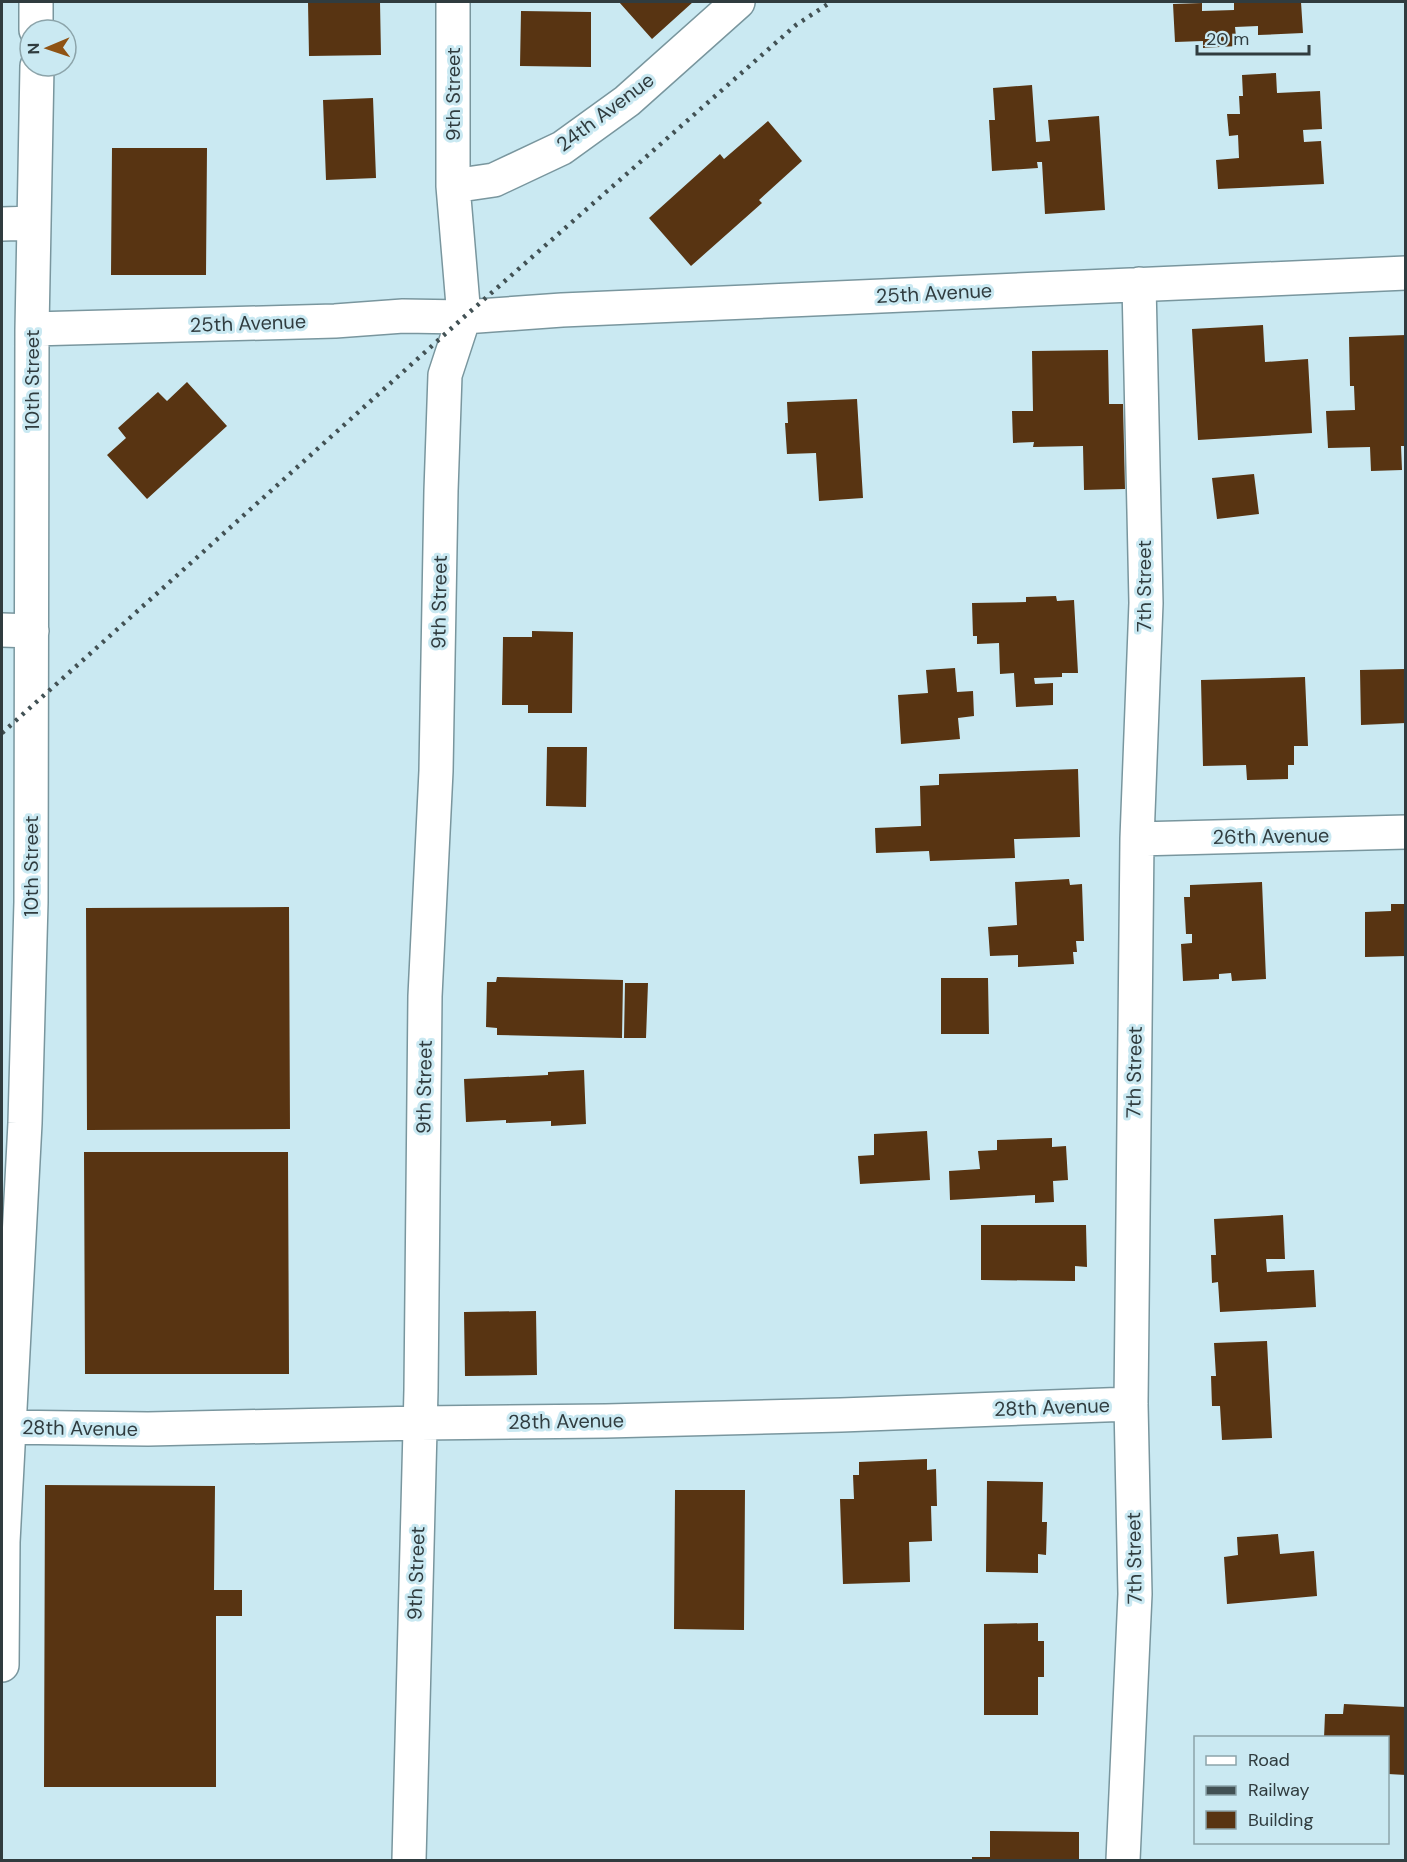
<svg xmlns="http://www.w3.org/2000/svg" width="1407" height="1862" font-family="'DM Sans',sans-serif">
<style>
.building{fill:#583412}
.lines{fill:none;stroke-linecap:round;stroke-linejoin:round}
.minor-casing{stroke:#79969e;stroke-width:36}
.minor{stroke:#fff;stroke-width:33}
.rail{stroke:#425154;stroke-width:4.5;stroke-dasharray:3 6;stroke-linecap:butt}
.labels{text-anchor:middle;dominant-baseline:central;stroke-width:6;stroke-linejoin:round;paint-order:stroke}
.street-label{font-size:20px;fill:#303c3f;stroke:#cae9f2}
</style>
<rect width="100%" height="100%" fill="#cae9f2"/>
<path class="building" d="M308,2H380L381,55L309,56Z
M619,2H693L652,39Z
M1234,2H1301L1303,33L1258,35V26L1235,27L1237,46L1203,48V41L1175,42L1173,4L1202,3V11L1234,10Z
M521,11L591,12V67L520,66Z
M1276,73L1277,93L1320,91L1322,129L1303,130L1304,142L1321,141L1324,184L1218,189L1216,160L1239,158L1238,135L1229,136L1227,114H1240L1239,96H1243L1242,75Z
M1032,85L1036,142L1050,141L1048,120L1099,116L1105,210L1045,214L1042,162H1037L1038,168L992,171L989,120H995L993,88Z
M373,98L376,178L326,180L323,100Z
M768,121L802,161L759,200L762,203L691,266L649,218L720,154L724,159Z
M112,148H207L206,275H111Z
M1263,325L1265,362L1308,359L1312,433L1198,440L1192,329Z
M1406,335V446H1401L1402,470L1371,471L1370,447L1328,448L1326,411L1355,410L1354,386H1350L1349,337Z
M1108,350L1109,404H1123L1125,489L1084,490L1083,446L1033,447L1034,442L1013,443L1012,411H1033L1032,351Z
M187,382L227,426L147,499L107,455L126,438L118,428L158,392L167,401Z
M857,399L863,498L819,501L816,453L787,454L785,423H788L787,402Z
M1254,474L1259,514L1217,519L1212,478Z
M1056,596L1057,601L1074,600L1078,673H1062V677L1034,678L1035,684L1053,683V705L1016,707L1014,673L1000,674L999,643L977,644V636H973L972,603L1026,602V597Z
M532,631L573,632L572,713H528V705H502L503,637H532Z
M955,668L957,692L973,691L974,716L958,718L960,739L901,744L898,695L928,693L926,670Z
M1405,669L1406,723L1361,725L1360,670Z
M1305,677L1308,746H1294V765H1288V779L1247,780L1246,765L1203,766L1201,680Z
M547,747H587L586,807L546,806Z
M1078,769L1080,837L1014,839L1015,858L930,861L929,851L876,853L875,828L921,826L920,786L939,785V774Z
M1069,879L1070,885L1082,884L1084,941H1076L1077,952H1073L1074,964L1018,967V955L990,956L988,927L1017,925L1015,882Z
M1262,882L1266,979L1232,981L1231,973L1219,974V979L1183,981L1181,944L1192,943V934H1186L1184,897H1190V885Z
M1391,904H1406V956L1365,957V912L1391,911Z
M289,907L290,1129L87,1130L86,908Z
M497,977L623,980L622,1038L497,1035V1028L486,1027L487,982H496Z
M941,978H988L989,1034H941Z
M625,983H648L646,1038H624Z
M584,1070L586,1124L551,1126V1121L506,1123V1120L466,1122L464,1079L548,1075V1072Z
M927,1131L930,1180L860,1184L858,1156L874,1155V1134Z
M1052,1138V1147L1066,1146L1068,1180L1053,1181L1054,1202L1035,1203V1195L950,1200L949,1171L980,1169L978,1151L997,1150V1140Z
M84,1152H288L289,1374H85Z
M1283,1215L1285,1259H1266L1267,1272L1314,1270L1316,1307L1220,1312L1218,1282L1212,1283L1211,1255H1216L1214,1219Z
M981,1225H1086L1087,1267L1075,1266V1281L981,1280Z
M536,1311L537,1375L465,1376L464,1312Z
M1267,1341L1272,1438L1222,1440L1220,1406H1212L1211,1376H1216L1214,1343Z
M927,1459V1470L936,1469L937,1506H931L932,1541L909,1542L910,1582L843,1584L840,1499H854L853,1475H859V1462Z
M987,1481L1043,1482L1042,1522H1047L1046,1555L1038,1554V1573L986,1572Z
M45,1485L215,1486L214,1590H242V1616H216V1787H44Z
M675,1490H745L744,1630L674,1629Z
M1278,1534L1280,1554L1314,1551L1317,1596L1227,1604L1224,1557L1238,1555L1237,1537Z
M1038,1623V1641H1044V1677H1038V1715H984V1624Z
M1344,1704L1406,1707V1775L1388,1774V1738H1324L1325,1714H1343Z
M990,1831L1079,1832V1860H972V1857H990Z"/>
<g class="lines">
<g class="minor-casing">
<path id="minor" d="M36,2V30
M453,186L494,180L562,148L627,101L738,2
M2,224L34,223
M32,329L335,321L403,316L464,317L562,310L1406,273
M2,630L32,631
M1137,839L1406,832
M2,1427L148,1429L420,1423L606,1421L841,1415L1131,1404
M2,1665L3,1542L25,1123L31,902L32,329L37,66
M409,1860L421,1390L425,996L436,771L441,491L445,375L464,317L453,186V2
M1123,1860L1135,1594L1131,1404L1137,839L1146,603L1139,284"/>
</g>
<use href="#minor" class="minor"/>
<path class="rail" d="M2,733L464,317L796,25L831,2"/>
</g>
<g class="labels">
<g class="street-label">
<text transform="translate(453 94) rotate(-90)">9th Street</text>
<text transform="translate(605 112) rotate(-37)">24th Avenue</text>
<text transform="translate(934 293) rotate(-3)">25th Avenue</text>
<text transform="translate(248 323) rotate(-2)">25th Avenue</text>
<text transform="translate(32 380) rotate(-90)">10th Street</text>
<text transform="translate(1144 586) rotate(-90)">7th Street</text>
<text transform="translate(439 602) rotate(-89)">9th Street</text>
<text transform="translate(1271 836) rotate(-1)">26th Avenue</text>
<text transform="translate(31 866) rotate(-90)">10th Street</text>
<text transform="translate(1134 1072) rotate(-89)">7th Street</text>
<text transform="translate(424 1087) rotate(-89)">9th Street</text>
<text transform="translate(1052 1407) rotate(-2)">28th Avenue</text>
<text transform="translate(566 1421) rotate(-1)">28th Avenue</text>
<text transform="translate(80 1428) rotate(1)">28th Avenue</text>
<text transform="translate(1134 1558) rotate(-91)">7th Street</text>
<text transform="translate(416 1573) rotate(-88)">9th Street</text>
</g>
</g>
<rect width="1407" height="1862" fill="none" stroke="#303c3f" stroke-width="6"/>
<rect x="1194" y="1736" width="195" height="108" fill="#cae9f2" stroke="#8ca4aa" stroke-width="1.5"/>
<rect x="1206" y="1756" width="30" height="9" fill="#ffffff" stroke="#8ca4aa" stroke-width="1.5"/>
<text x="1248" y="1766" font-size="18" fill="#303c3f">Road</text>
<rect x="1206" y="1786" width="30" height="9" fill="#425154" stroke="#8ca4aa" stroke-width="1.5"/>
<text x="1248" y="1796" font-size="18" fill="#303c3f">Railway</text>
<rect x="1206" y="1811" width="30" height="18" fill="#583412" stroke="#8ca4aa" stroke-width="1.5"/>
<text x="1248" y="1826" font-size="18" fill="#303c3f">Building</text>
<g transform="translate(48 48) rotate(268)"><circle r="28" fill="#cae9f2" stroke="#8ca4aa" stroke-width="1.5"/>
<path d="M0-4.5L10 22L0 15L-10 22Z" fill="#8f5314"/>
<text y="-9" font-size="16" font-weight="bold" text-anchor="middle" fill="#303c3f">N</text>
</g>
<path d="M1197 45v9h112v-9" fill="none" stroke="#303c3f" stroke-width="3"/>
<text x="1206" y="45" font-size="18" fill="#303c3f" stroke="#cae9f2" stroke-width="4.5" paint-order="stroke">20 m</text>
</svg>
